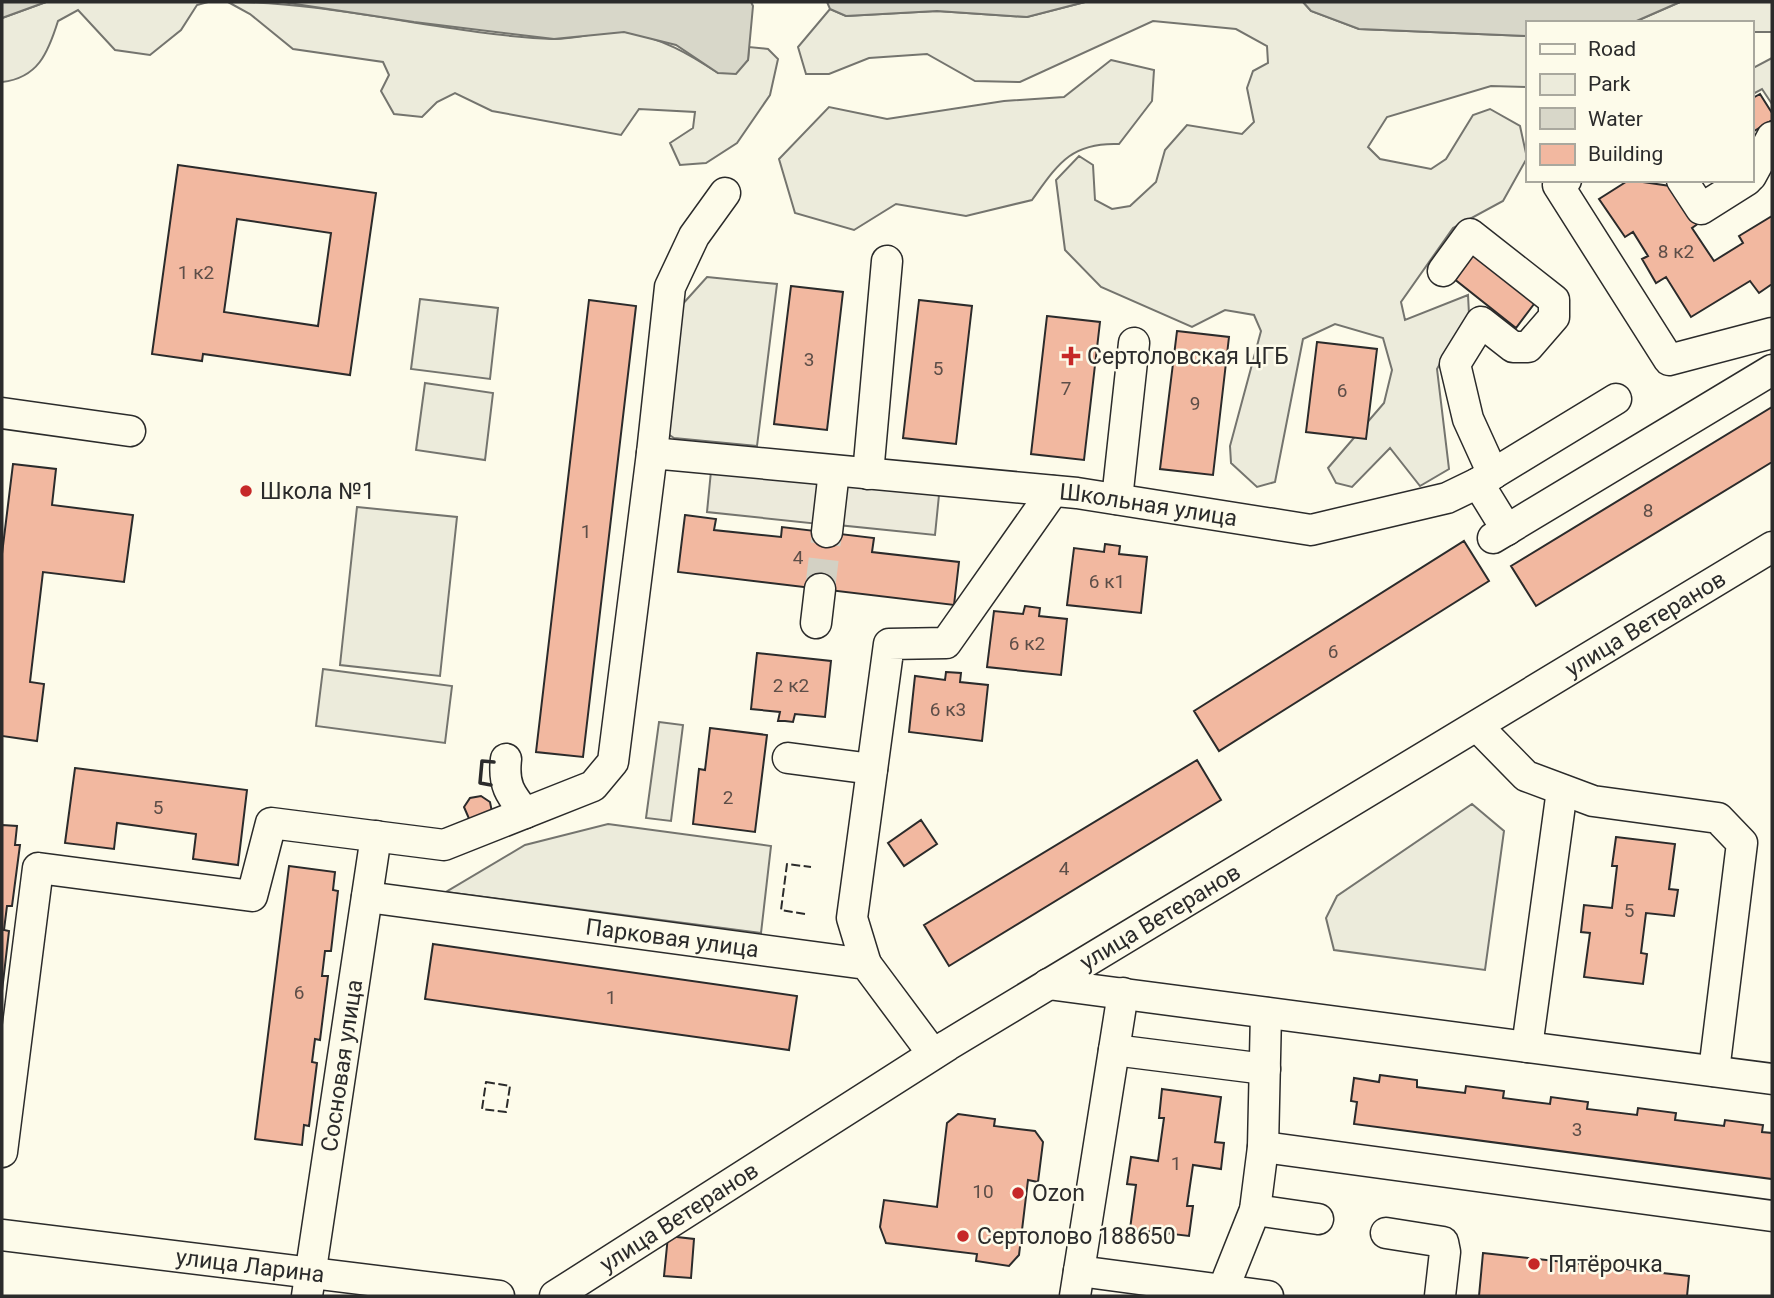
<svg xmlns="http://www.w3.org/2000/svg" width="1774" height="1298" font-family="Roboto,sans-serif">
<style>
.green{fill:#ecebdb;stroke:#74746e;stroke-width:2}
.parking{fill:#eceadb;stroke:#74746e;stroke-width:2}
.water{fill:#d8d7c9;stroke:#74746e;stroke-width:2}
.building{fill:#f2b8a0;stroke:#2b2b2b;stroke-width:2;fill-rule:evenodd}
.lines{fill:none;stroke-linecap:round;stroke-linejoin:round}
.minor-tunnel{stroke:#d3d1c4;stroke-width:30;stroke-dasharray:30 15;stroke-linecap:butt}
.minor-casing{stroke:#2b2b2b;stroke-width:33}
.minor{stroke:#fdfbea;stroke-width:30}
.fence{stroke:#2b2b2b;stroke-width:2;stroke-dasharray:9 3.5;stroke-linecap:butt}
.wall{stroke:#2b2b2b;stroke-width:3.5}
.poi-dot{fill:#c62828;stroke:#fdfbea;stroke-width:2.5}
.labels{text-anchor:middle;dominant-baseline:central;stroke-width:5;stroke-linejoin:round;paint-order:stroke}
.number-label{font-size:19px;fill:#5d4e48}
.poi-label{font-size:23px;fill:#2b2b2b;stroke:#fdfbea;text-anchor:start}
.street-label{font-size:23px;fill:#2b2b2b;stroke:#fdfbea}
</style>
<rect width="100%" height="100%" fill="#fdfbea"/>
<path class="green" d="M46,2H208L197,5L181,30L150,55L115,50L78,10L58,21C48,53 38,78 2,82V18Z
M228,2C337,2 443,34 552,39C576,40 603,29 626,32C662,38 689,54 718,73L748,60L749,47L768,49L778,59L770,95L737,143L706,163L680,165L670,143L693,128L695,112L639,109L621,135L492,111L455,93L437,102L422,117L394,114L381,91L389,75L383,62L293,49L250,14Z
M1085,2H1303L1311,11L1359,29L1527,36V87L1491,86L1387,117L1368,147L1380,159L1431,169L1446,159L1473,115L1490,109L1520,126L1527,158L1503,201L1453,228L1401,302L1405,320L1468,295L1469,314L1437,369L1449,469L1420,486L1390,448L1352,487L1336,483L1328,468L1384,403L1392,370L1383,338L1335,324L1303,339L1275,482L1257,487L1231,463L1230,446L1261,331L1254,315L1225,310L1192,327L1101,287L1065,250L1056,180L1079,156L1093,165L1095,200L1112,209L1130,206L1156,182L1165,150L1187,125L1242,134L1254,122L1247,88L1253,71L1268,63L1267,46L1236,29L1153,21L1020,82L975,81L927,54L869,58L829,74H806L798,47L830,9L846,16L937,11L1027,17Z
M1680,2H1772V32H1751V23H1632Z
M1772,58V104L1762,89L1751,95V69Z
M1111,60L1154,70L1152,101L1119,144C1071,142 1058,164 1032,200L966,216L896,204L854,230L795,213L779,159L829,107L887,119L1004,101L1064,97Z
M707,277L777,284L757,446L674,438L668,434L680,307Z
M420,299L498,308L490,379L411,369Z
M425,383L493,393L485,460L416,450Z
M357,507L457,517L440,676L340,665Z
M323,669L452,686L445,743L316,726Z
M659,722L683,725L671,821L646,818Z
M1472,804L1504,831L1485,970L1334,950L1326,918L1337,896Z
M608,824L771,846L761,933L446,892L525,845Z"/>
<path class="parking" d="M711,471L823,483L819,524L707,512Z
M841,485L939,495L935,535L838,525Z"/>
<path class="water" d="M2,2H46L2,18Z
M282,2H751L753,6L748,60L736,74L718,73L676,45L624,32L554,39L414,22Z
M827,2H1085L1027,17L937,11L846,16L830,9Z
M1303,2H1680L1632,23H1527V36L1359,29L1311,11Z"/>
<path class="building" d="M1760,94L1772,113V120L1751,133V99Z
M178,165L376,193L350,375L203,354L202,361L152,354ZM237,219L331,233L318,326L224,312Z
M1629,180L1677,187L1699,223L1692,228L1714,261L1743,243L1739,236L1772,216V284L1759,293L1750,281L1691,317L1666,277L1656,283L1642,259L1648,256L1633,232L1625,237L1599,199Z
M1474,250L1537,300L1516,328L1453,278Z
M791,286L843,292L827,430L774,424Z
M589,300L636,306L583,757L536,752Z
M919,300L972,306L956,444L903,438Z
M1047,316L1100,322L1084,460L1031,454Z
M1177,331L1229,337L1213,475L1160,469Z
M1317,342L1377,349L1366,439L1306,432Z
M1772,407V462L1536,606L1511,566Z
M13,464L56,469L52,505L133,515L124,582L43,572L30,682L44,684L37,741L2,736V554Z
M685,515L716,519L714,530L781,537L782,527L874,538L872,552L959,562L954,605L678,572Z
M1464,541L1489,581L1219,751L1194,711Z
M1105,544L1120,546L1119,554L1147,557L1141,613L1067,605L1074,548L1104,552Z
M1025,606L1040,608L1039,616L1067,619L1061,675L987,667L994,611L1023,614Z
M757,653L831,661L825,717L795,714L793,722L785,721H778L780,712L751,709Z
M946,672L961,673L960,682L988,685L982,741L909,732L915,676L945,680Z
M710,728L767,735L755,832L693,824L699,769L705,770Z
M1197,760L1221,800L949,966L924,925Z
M75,768L247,790L238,865L193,859L196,834L117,823L114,849L65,843Z
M481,796L490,802L492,812L470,821L464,807L470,798Z
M921,820L937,844L904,866L888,843Z
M2,825L17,826L15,845H20L12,906H7L4,930L9,931L2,991Z
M1616,837L1675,844L1669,889L1678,890L1674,916L1646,913L1641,953L1647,954L1643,984L1584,977L1590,933L1581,932L1584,905L1612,908L1617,866H1612Z
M289,866L335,872L333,890L338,891L331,951H325L322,976H328L320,1040L315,1039L312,1062L317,1063L309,1126L304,1125L302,1145L255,1139Z
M433,944L797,996L789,1050L425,999Z
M1380,1075L1417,1080V1087L1465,1093L1466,1086L1504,1091L1503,1098L1550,1104L1551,1097L1588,1102L1587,1109L1637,1115L1638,1108L1676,1113L1675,1120L1724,1126L1725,1120L1763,1125L1762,1132L1772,1133V1179L1354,1124L1357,1102L1351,1101L1354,1078L1379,1082Z
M1162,1089L1221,1097L1215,1142L1224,1143L1221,1169L1193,1165L1187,1206H1193L1189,1236L1130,1229L1136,1185L1127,1184L1131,1157L1158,1161L1164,1118H1159Z
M958,1114L995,1119L994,1126L1035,1131L1043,1142L1038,1182L1028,1180L1019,1255L1009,1266L976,1261L977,1254L886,1243L880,1227L884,1200L937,1207L947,1123Z
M668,1236L694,1239L691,1278L664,1276Z
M1483,1253L1689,1276L1687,1296H1479Z"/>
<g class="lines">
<path class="minor-tunnel" d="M820,589L827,532"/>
<g class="minor-casing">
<g id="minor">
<path d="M1751,176L1772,137"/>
<path d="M1566,180L1558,185L1669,360L1772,333"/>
<path d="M1682,180L1701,209L1747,180"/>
<path d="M1443,271L1470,234L1554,300V317L1528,347H1513L1481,322L1455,364L1468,419L1493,474"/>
<path d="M2,413L130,431"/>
<path d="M652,453L670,287L694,236L725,193"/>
<path d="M868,474L887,261"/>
<path d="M1478,483L1507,530"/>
<path d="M1117,499L1134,343"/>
<path d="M827,532L834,471"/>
<path d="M1493,538L1772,370"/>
<path d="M816,623L820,589"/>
<path d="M1477,726L1526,776L1593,801L1718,818L1742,843L1714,1071"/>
<path d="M788,758L872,769"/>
<path d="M506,759C503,785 510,794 525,813"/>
<path d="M1562,790L1527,1047L1772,1079"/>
<path id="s1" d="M367,897L866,964L933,1054"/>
<path d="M866,964L852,918L889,644L946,643L1053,491"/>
<path d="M1048,984L1527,1047"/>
<path d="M1114,1050L1265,1069"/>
<path d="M1263,1147L1772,1216"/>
<path id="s2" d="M2,1152L38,868L252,896L271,823L444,845L593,786L613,762L652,453L1077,493L1311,530L1447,498L1478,483L1616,399"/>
<path d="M1255,1210L1318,1219"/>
<path d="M1386,1233L1443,1242L1445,1252L1440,1296"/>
<path id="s3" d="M2,1235L499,1296"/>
<path d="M1079,1271L1268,1296"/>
<path d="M1223,1290L1255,1210L1263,1147L1266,1013"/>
<path id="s4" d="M307,1296L376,836"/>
<path id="s5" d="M555,1296L948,1045L1772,547"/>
<path d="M1075,1296L1123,993"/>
</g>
</g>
<use href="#minor" class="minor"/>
<path class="fence" d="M805,914L781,910L787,864L811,867
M486,1082L510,1086L506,1112L482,1109Z"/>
<path class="wall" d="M491,785L480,783L482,761L494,762"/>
</g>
<g class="poi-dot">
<path d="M1067.5 345.5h7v7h7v7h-7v7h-7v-7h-7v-7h7z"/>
<circle cx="246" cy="491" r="7"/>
<circle cx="1018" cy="1193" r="7"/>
<circle cx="963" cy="1236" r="7"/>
<circle cx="1534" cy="1264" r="7"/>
</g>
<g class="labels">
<g class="number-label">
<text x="1676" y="251">8 к2</text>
<text x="196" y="272">1 к2</text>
<text x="809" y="359">3</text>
<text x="938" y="368">5</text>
<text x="1066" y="388">7</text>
<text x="1342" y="390">6</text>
<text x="1195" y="403">9</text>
<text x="1648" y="510">8</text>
<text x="586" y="531">1</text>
<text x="798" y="557">4</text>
<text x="1107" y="581">6 к1</text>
<text x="1027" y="643">6 к2</text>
<text x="1333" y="651">6</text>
<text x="791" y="685">2 к2</text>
<text x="948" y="709">6 к3</text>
<text x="728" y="797">2</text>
<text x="158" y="807">5</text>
<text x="1064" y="868">4</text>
<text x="1629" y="910">5</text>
<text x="299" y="992">6</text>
<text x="611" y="997">1</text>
<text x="1577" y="1129">3</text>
<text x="1176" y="1163">1</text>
<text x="983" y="1191">10</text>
</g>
<g class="poi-label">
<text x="1087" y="356">Сертоловская ЦГБ</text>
<text x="260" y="491">Школа №1</text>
<text x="1032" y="1193">Ozon</text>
<text x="977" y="1236">Сертолово 188650</text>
<text x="1548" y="1264">Пятёрочка</text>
</g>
<g class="street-label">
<text stroke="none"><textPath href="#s2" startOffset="1754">Школьная улица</textPath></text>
<text stroke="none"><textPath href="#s5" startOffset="1281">улица Ветеранов</textPath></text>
<text stroke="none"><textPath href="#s5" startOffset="714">улица Ветеранов</textPath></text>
<text stroke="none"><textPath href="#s1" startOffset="308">Парковая улица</textPath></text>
<text stroke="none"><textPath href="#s4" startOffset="233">Сосновая улица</textPath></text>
<text stroke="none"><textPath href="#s5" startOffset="147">улица Ветеранов</textPath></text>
<text stroke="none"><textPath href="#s3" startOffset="250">улица Ларина</textPath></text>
</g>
</g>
<rect width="1774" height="1298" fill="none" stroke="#2b2b2b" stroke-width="7"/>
<rect x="1526" y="21" width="228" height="161" fill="#fdfbea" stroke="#a9a89e" stroke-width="2"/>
<rect x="1540" y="44" width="35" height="10" fill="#fdfbea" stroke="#a9a89e" stroke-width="2"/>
<text x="1588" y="56" font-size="21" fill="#2b2b2b">Road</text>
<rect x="1540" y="74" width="35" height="21" fill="#ecebdb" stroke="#a9a89e" stroke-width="2"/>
<text x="1588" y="91" font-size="21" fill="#2b2b2b">Park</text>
<rect x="1540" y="108" width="35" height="21" fill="#d8d7c9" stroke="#a9a89e" stroke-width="2"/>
<text x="1588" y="126" font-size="21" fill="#2b2b2b">Water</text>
<rect x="1540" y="144" width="35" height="21" fill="#f2b8a0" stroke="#a9a89e" stroke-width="2"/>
<text x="1588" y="161" font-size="21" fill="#2b2b2b">Building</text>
</svg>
